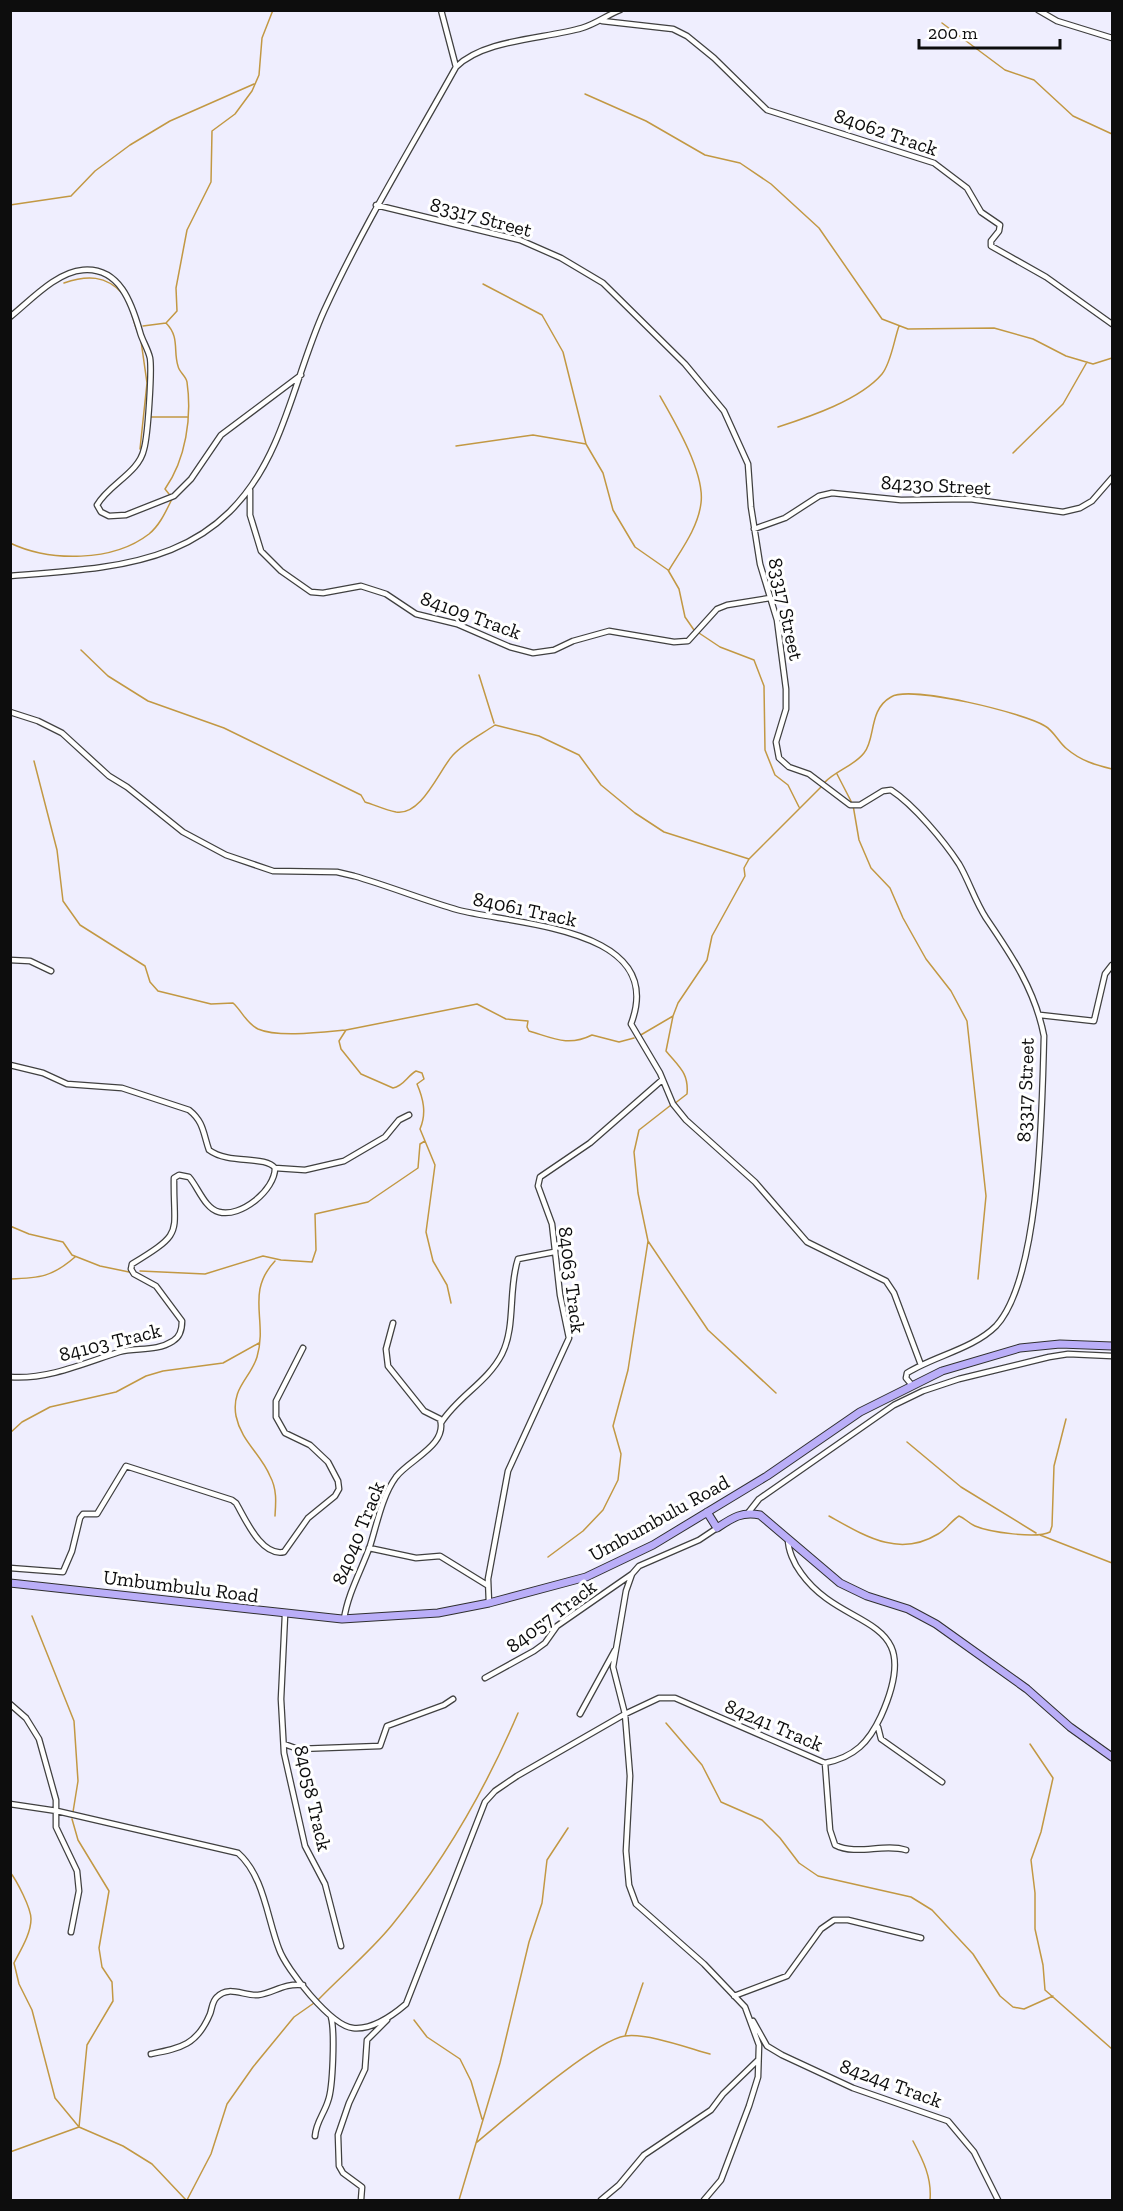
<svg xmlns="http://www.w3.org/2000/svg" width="1123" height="2211" viewBox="0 0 1123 2211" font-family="'Zilla Slab',serif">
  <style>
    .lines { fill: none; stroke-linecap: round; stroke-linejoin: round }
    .stream { stroke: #c29843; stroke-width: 1.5 }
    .street-casing { stroke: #404040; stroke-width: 7 }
    .secondary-casing { stroke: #2f2f2f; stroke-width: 9 }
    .street { stroke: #fff; stroke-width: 4.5 }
    .secondary { stroke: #baaef8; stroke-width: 7 }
    .labels { text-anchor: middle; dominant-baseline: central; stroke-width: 6; stroke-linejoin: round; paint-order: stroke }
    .street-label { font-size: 20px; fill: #0d0d0d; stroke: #fff }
  </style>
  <rect width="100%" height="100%" fill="#efeefe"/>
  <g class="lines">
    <!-- stream -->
    <path class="stream" d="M942,23L1005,70L1034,80L1073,116L1112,134
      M585,94L646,121L705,155L740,163L771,184L819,228L882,319L908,329L994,328L1033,339L1066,356L1093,364L1112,358
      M10,205L71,196L95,171L130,145L170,121L254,84
      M64,283C87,275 106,275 123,294
      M483,284L542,315L563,352L586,444L603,473L613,510L635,547L668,570L679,589L685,617L694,630
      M131,312L136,328
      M143,326L166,323
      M660,396C675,422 705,473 701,503C698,528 681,550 669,570
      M150,417H187
      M778,427C809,417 860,400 882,374C891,363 894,340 899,326
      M456,446L533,435L586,444
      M140,449L147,383L141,341
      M1013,453L1063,404L1087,362
      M169,494L165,489C186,459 192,417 187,382C186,376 179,372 178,366C173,351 180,337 166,323L177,311L176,288L187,230L211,182L212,131L235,114L252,91L259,75L262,38L273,10
      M10,543C50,562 113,562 149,534C160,525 166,511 172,499
      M699,633L720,647L754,660L764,686L765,750L775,775L788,785L799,807
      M81,650L108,676L148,701L224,728L361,795L365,802C375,805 385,810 396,812C422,816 439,770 453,755C464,743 482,734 495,725L539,736L579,755L601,785L635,813L664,832L749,859
      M479,675L494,723
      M34,761L57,850L63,901L80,925L145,966L150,982L158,991L211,1004L233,1003C242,1011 246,1023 258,1029C278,1038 324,1032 346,1030
      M837,774L853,805L859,840L871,868L890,888L903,918L926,959L951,991L967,1021L986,1196L978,1279
      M824,783C835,771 854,766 864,753C876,739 868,710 891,697C911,685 1024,713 1045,726C1054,731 1059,743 1067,749C1081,761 1096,765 1112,769
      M673,1016L666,1051C679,1067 689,1073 687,1094L674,1104
      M639,1036L673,1016L678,1003L707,960L712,936L745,876L744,868L749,859L821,787
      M425,1141L435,1165L426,1232L433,1261L447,1285L451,1303
      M10,1226L29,1234L63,1242L72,1255L100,1266L129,1272
      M648,1241L708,1330L776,1393
      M275,1261C245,1293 268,1320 257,1357C250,1379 231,1388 236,1416C241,1441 261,1454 270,1476C277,1489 276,1502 275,1516
      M140,1271L205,1274L263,1256L281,1260L312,1262L316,1250L315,1214L368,1202L418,1168L420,1144L425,1141L420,1129C427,1113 423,1098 417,1084L424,1079L422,1073L416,1071C407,1076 404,1086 393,1088L361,1074L341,1049L339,1041L346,1030L477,1004L506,1019L528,1021L527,1027L529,1031C553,1038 568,1047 592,1035L619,1042L634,1038
      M10,1279C40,1278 52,1277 75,1257
      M10,1433L22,1422L50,1407L116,1392L146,1376L163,1371L223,1363L259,1343
      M907,1442L961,1487L1036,1533
      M829,1516C865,1536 899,1558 938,1534C947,1529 951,1521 959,1516C965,1518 968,1523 975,1526C989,1532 1037,1539 1050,1532L1052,1526L1054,1466L1066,1419
      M1040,1535L1112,1563
      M548,1557L583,1531L603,1510L618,1480L621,1454L613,1426L628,1370L648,1241L638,1193L634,1152L639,1130L671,1105
      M32,1616L74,1721L78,1781L73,1812
      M666,1723L702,1765L721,1802L762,1820L780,1838L799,1863L818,1876L911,1897L932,1910L973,1954L1000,1996L1013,2007L1024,2009L1053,1996
      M1030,1744L1053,1778L1041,1832L1031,1860L1035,1893V1929L1043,1965L1045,1990L1112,2049
      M10,1872C17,1881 31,1908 31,1919C31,1934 20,1951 14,1963L19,1984L32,2010L55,2098L79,2127L123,2146L152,2164L186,2200
      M318,2000C342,1975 370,1952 392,1925C444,1861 486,1788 518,1713
      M414,2020L427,2037L460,2059L471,2081L482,2119
      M625,2036L643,1983
      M913,2141C923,2160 932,2178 930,2200
      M476,2143C504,2120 595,2040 625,2036C648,2033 688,2048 710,2054
      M10,2152L79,2127L87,2045L113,2001L112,1982L102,1967L99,1948L109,1891L78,1840L72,1819
      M187,2200L211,2154L227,2104L253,2067L294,2017L314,2003
      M459,2200L500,2063L529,1942L542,1903L547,1860L568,1828"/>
    <!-- street casing -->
    <g class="street-casing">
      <path id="street" d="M1038,10L1057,21L1112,38
        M602,21L673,29L687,36L714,58L767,110L934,163L967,188L981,212L1000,225L999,231L991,241V246L1046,277L1112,324
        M456,67C484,39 545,39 582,28C596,24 607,15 620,10
        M376,205L520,240L561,258L603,283L685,364L724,411L748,464L751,507L760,564L777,620L786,689V709L776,742L779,758L789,767L809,774L850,805H860L883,791L891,790C914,805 944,841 959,864C969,881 975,901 986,918C1012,956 1035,990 1044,1036C1042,1104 1041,1277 996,1326C973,1349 934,1356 907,1373L906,1378L911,1384
        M10,317C30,301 56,272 83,270C120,267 132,304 140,332C142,340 148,349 150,358C152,371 148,435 144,449C139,473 109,484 97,505L101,512L109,516L126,515L174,496L191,479L221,435L301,375
        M250,490V515L261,551L281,571L311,592L323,593L361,586L386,594L416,614L457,624L510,647L533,653L554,650L573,641L609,631L674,642L688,641L717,609L727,605L770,598
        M754,529L785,518L819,496L832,493L901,500L970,499L1063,512L1080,508L1092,501L1112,478
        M10,576C127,567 222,564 275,443C294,400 305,353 324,311C363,226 411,148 456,67L441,10
        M10,712L38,721L62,733L109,776L127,787L183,832L226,855L273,871L337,872L354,876C389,886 423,900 458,910C515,925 668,927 631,1024L660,1073L673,1104L686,1120L755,1182L807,1242L886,1281L894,1293L921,1365
        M10,960L30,961L51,971
        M1040,1015L1094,1021L1105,974L1112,965
        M10,1065L43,1073L67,1084L122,1088L189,1110C204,1122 203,1133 209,1150C229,1165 265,1155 275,1168C275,1190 241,1218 219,1212C205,1209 198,1187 189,1177L179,1175L174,1178C173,1235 186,1231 132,1264L131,1269L134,1274L156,1286L182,1321C182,1329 180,1337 173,1341C156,1352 136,1347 119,1352C85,1363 47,1380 10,1377
        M275,1168L305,1170L344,1161L385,1137L399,1120L409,1115
        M441,1423C458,1396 487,1383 502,1354C516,1326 508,1289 518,1259L554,1252
        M748,1513L759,1499L894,1405L923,1391L959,1379L1049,1357L1068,1354L1112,1356
        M369,1548L416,1558L440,1556L487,1585
        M10,1568L63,1572L72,1551L80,1518L83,1514H97L126,1466L232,1500L236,1503C245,1518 261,1557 284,1552L308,1518L335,1496L339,1489L338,1481L328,1462L310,1445L285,1433L276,1417V1401L303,1348
        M489,1603L488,1579L508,1471L569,1338L560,1295L552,1224L538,1186L540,1177L590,1143L662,1080
        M285,1615L281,1699L284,1753L305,1846L325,1884L341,1946
        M344,1619C348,1593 361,1571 370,1546C377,1524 382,1496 396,1477C410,1459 448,1445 440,1419L424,1411L388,1366L386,1349L393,1323
        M485,1678L534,1651L545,1643L557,1626L632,1574
        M10,1704L26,1718L39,1739L56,1800V1827L77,1871L79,1891L71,1932
        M580,1714L615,1650
        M878,1727L881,1739L942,1782
        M284,1744L298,1749L380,1746L387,1726L444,1705L453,1699
        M825,1763L830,1830L835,1845C857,1856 883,1843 906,1850
        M10,1804L57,1811L238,1853C264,1876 267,1918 279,1949C286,1969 331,2026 353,2028C372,2030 392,2016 406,2004L485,1802L495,1791L517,1776L625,1714L659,1698H675L825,1763C855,1757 869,1742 881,1716C928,1611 844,1634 801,1573C794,1564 788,1550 788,1539
        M734,1996L787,1976L821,1929L834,1920H848L921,1938
        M753,2021L767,2046L782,2055L853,2088L948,2121L974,2152L998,2200
        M151,2054C181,2048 197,2045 210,2014C212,2009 212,2001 217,1997C228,1985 244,1996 258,1995C274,1993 283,1983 303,1985
        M315,2136C316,2122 324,2114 328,2101C333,2088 335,2031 331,2017
        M361,2200L362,2187L343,2173L339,2166L338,2135L349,2103L365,2069L367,2040L387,2020
        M601,2200L619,2185L644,2155L711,2110L723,2094L758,2060
        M704,2200L721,2180L749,2106L758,2077L759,2045L745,2007L704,1964L636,1904L629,1885L626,1851L630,1776L625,1714L613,1667L626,1591L632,1574L639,1566L699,1540L717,1528"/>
    </g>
    <!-- secondary casing -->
    <g class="secondary-casing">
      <path id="secondary" d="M707,1512L717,1528C732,1518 742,1511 760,1515L840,1583L867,1596L908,1609L936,1624L1027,1689L1070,1727L1112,1757
        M10,1583L342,1619L438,1613L489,1603L586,1577L653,1545L767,1476L860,1412L942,1371L1020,1348L1060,1344L1112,1346"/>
    </g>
    <!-- street -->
    <use href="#street" class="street"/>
    <!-- secondary -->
    <use href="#secondary" class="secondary"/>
  </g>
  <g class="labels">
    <!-- street labels -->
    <g class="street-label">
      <text transform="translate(886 132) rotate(19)">84062 Track</text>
      <text transform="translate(481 217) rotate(15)">83317 Street</text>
      <text transform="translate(936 485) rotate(3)">84230 Street</text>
      <text transform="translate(786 609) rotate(78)">83317 Street</text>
      <text transform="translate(471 615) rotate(20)">84109 Track</text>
      <text transform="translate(525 909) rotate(12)">84061 Track</text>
      <text transform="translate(1025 1090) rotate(-88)">83317 Street</text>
      <text transform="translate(572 1280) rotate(83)">84063 Track</text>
      <text transform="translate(110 1342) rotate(-14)">84103 Track</text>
      <text transform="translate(659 1518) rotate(-29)">Umbumbulu Road</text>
      <text transform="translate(358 1533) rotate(-68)">84040 Track</text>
      <text transform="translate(181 1586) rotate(7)">Umbumbulu Road</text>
      <text transform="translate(551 1616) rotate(-37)">84057 Track</text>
      <text transform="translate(774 1725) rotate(23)">84241 Track</text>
      <text transform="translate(313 1798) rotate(77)">84058 Track</text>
      <text transform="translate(891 2083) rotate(20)">84244 Track</text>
    </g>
  </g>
  <!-- border -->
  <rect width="1123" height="2211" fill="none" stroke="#0d0d0d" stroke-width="24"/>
  <!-- scale -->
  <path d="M919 39v9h141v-9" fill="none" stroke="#0d0d0d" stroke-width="3"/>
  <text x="928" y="39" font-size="18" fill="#0d0d0d" stroke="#ffffff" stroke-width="4.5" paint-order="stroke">200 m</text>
</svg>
